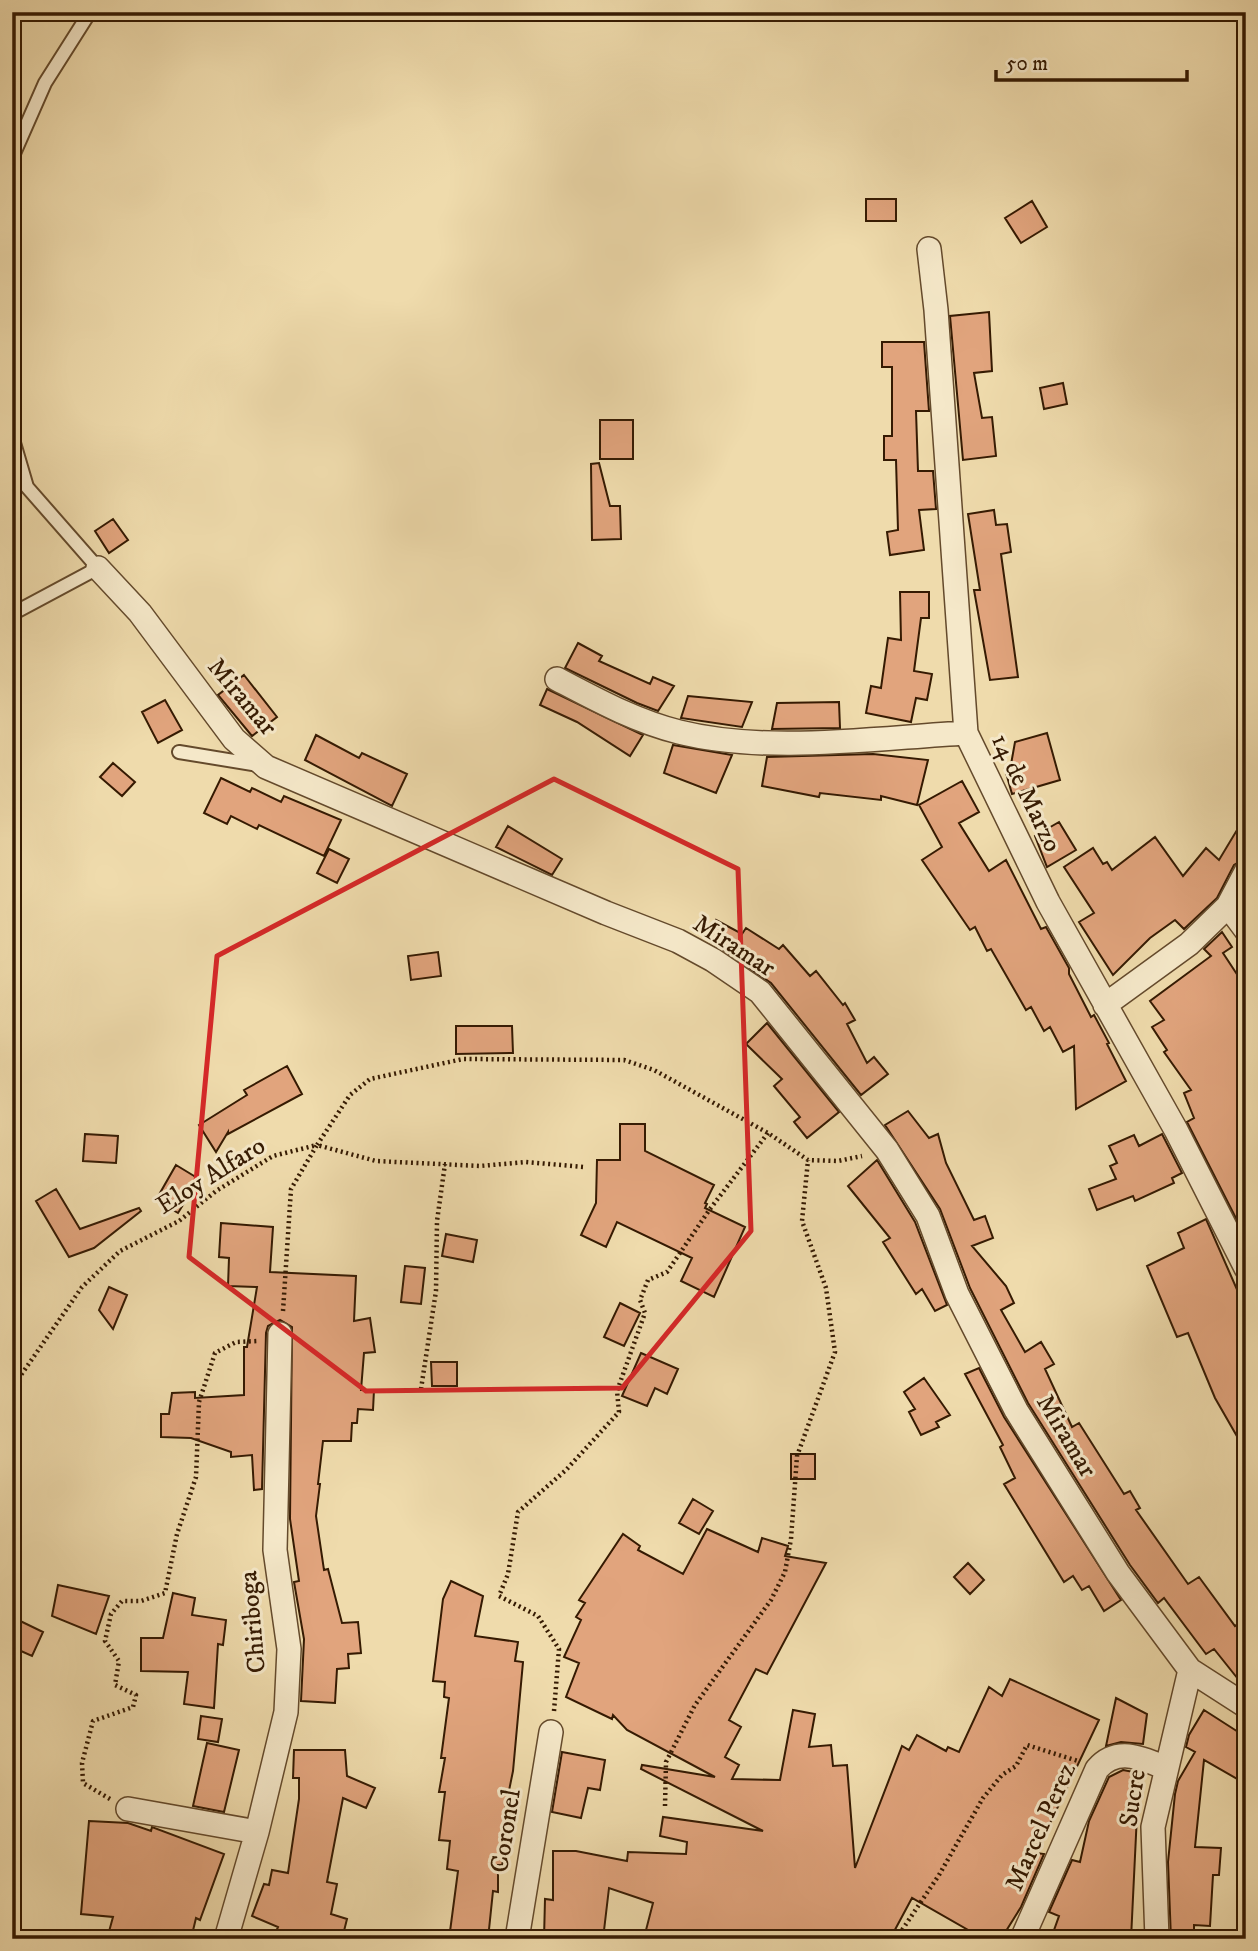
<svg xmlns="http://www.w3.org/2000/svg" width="1258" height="1951" viewBox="0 0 1258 1951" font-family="'IM FELL DW Pica',serif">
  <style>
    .building { fill: #e1a47d; stroke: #351a02; stroke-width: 2 }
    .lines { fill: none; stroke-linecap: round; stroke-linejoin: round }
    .lane-casing { stroke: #644a2c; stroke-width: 16 }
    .street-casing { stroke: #644a2c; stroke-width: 26 }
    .path { stroke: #351a02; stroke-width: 4.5; stroke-dasharray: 2 3.5; stroke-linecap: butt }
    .lane { stroke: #f5e8c9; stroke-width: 12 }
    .street { stroke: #f5e8c9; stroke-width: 23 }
    .marked { fill: none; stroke: #d62828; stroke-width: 5; stroke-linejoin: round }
    .labels { text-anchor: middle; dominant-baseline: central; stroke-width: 6; stroke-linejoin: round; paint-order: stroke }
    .street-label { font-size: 26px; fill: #351a02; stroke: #f5e8c9 }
  </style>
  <rect width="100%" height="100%" fill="#efdbac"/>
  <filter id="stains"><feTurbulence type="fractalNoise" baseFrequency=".00286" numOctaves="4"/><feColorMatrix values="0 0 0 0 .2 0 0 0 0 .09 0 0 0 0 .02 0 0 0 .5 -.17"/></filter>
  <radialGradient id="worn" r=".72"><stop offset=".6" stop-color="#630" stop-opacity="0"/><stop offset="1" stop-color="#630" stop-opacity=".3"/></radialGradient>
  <!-- building -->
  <path class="building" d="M866,199H896V221H866Z
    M1032,201L1047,227L1021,243L1005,218Z
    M989,312L992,371L974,373L982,418L992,417L996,456L963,460L950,316Z
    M882,342H924L929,411H916L918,471H933L936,509L919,510L924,550L890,555L887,532L898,530L896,460H884V436H892V367H882Z
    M1063,383L1067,404L1044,409L1040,388Z
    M600,420H633V459H600Z
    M599,463L610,506H620L621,539L592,540L591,464Z
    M994,510L996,525L1007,524L1011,552L1001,554L1018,677L990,680L974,590H980L968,514Z
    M113,519L128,540L109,553L95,531Z
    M900,592H929V618H921L914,671L932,674L927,700L916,698L911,722L866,713L871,686L881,688L888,638L901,640Z
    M578,643L602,656L599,661L650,684L653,677L674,686L658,711L637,703L565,668Z
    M244,675L277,717L252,736L218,695Z
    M547,689L643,735L630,756L577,722L540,705Z
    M688,696L752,702L742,727L681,718Z
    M165,700L182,730L158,743L142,712Z
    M839,702L840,728L772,729L777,703Z
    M1047,733L1060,780L1012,794L1005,769L1010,770L1015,742Z
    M316,735L359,758L362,753L407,774L392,806L305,760Z
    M673,745L732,755L716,793L664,773Z
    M873,754L928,760L917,805L881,796V800L820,793L819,797L762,786L767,757Z
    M113,763L135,782L122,796L100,777Z
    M221,778L250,792L252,788L281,802L284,796L341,820L324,856L259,825L257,829L231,816L227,824L204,813Z
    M962,781L979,812L959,823L989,871L1006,860L1041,929L1046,927L1069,968V974L1091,1017L1094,1015L1109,1043L1107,1044L1126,1081L1076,1109L1074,1046L1063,1052L1050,1027L1044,1031L1031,1007L1026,1010L991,949L987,951L975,927L970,930L922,860L942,847L919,805Z
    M1246,815V858L1234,865L1217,898L1184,929L1175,920L1150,938L1113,975L1079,922L1094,913L1064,867L1093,848L1103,864L1107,862L1112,870L1155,837L1183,876L1206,848L1219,860Z
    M1059,822L1076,850L1047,867L1035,836Z
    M508,826L562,859L552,875L496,847Z
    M329,849L349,859L337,883L317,873Z
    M716,920L742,934L746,928L779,949L783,945L810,976L816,971L843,1005L845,1003L855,1020L847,1024L867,1063L874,1057L888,1074L861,1095L771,983L707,939Z
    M1222,932L1232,947L1223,953L1246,988L1245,1236L1187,1122L1194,1118L1184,1093L1191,1090L1164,1052L1167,1050L1152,1027L1164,1020L1150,1001L1211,956L1204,949Z
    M438,952L441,976L411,980L408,956Z
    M767,1023L839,1112L807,1138L794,1122L800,1117L774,1086L782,1079L746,1044Z
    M456,1026H512L513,1053L456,1054Z
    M287,1066L302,1094L228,1134V1132L216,1152L199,1125L247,1095L244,1090Z
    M908,1111L929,1138L938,1134L946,1163L974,1220L985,1216L993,1238L972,1246L1006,1286L1014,1303L1001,1310L1025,1352L1041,1342L1054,1364L1045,1369L1072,1427L1079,1423L1124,1494L1130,1491L1140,1508L1136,1510L1188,1584L1199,1577L1235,1626L1246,1618V1689L1214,1649L1206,1654L1164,1598L1158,1603L1130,1565L1028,1403L970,1288L940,1209L885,1125Z
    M620,1124H645V1151L714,1185L705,1203L707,1204L705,1208L745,1227L714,1297L681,1281L692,1258L617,1222L606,1247L581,1235L596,1203L597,1160H620Z
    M85,1134L118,1136L116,1163L83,1161Z
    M1162,1134L1182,1173L1172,1178L1174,1183L1135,1201L1133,1196L1097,1210L1089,1189L1116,1179L1110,1166L1117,1163L1109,1146L1134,1135L1139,1146Z
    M877,1160L915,1222L947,1305L935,1311L922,1289L916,1294L883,1242L890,1238L848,1186Z
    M176,1165L199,1179L178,1213L156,1200Z
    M56,1189L80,1229L139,1208L141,1211L94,1248L69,1257L36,1201Z
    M1206,1219L1246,1310V1452L1215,1398L1188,1333L1177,1337L1147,1266L1184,1248L1178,1233Z
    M221,1223L273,1227L270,1272L356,1276L354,1321L370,1318L375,1352L364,1353L361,1390H374L373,1410L358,1409L357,1423H352L351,1441H323L318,1484H320L316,1516L324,1570L328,1569L342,1623L358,1622L361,1653L348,1654L349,1668L337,1669L335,1703L301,1701L304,1639L294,1582L299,1581L290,1519L292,1327L280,1320L268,1326L266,1333L262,1489L254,1490L252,1455L231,1457V1452L191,1438L161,1437V1414H169L172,1393L195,1392V1398L244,1395V1347H247L257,1287L228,1286L229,1258L219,1257Z
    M446,1234L477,1240L473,1262L442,1256Z
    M405,1266L425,1268L421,1304L401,1302Z
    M109,1287L127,1295L113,1329L99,1310Z
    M620,1303L640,1313L624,1346L604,1337Z
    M641,1353L678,1369L667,1394L655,1388L647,1406L622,1396Z
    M431,1362H457V1386H432Z
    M979,1368L1004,1417L1121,1600L1104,1611L1089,1586L1082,1590L1073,1576L1064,1582L1004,1484L1015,1478L1000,1447L1003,1445L965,1374Z
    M924,1378L950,1415L936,1422L939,1427L921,1435L909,1412L915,1409L904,1392Z
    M791,1454H815V1479H791Z
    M693,1499L713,1511L699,1534L679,1523Z
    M707,1529L758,1552L762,1538L788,1546L785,1556L826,1563L767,1674L756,1669L729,1720L741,1727L725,1757L739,1765L732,1779L780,1780L793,1710L815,1714L809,1747L831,1745L833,1766L847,1765L855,1868L902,1746L909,1750L917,1735L946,1751L948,1747L959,1752L989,1687L1002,1696L1010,1679L1099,1720L1036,1853L1044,1854L1021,1907L1001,1939H984L912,1898L890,1939H662L645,1934L653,1903L609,1888L603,1939H544L545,1899L553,1900V1851H576L627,1861L628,1852L686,1854L687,1842L660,1836L663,1817L763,1831L641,1769L642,1765L715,1777L627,1730L613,1715L612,1719L566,1697L579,1663L564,1657L581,1620L576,1617L585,1603L579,1600L623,1534L640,1546L638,1550L683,1574Z
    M968,1563L984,1580L970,1594L954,1577Z
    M451,1581L483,1596L475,1636L518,1642L515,1661L523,1662L513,1771L504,1815L510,1816L506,1848L502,1865H498V1892L493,1891L488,1939H449L458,1871L447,1869L450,1841L439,1840L445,1792H439L445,1758H441L449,1698L444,1697L445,1682L433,1681L443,1599Z
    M58,1585L109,1596L96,1634L52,1616Z
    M173,1593L195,1598L192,1615L226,1620L223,1645L218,1644L214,1708L184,1704L188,1672L141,1671V1638H163Z
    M12,1617L43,1632L32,1656L12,1647Z
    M1116,1698L1147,1714L1143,1744L1121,1742L1106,1746Z
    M1204,1710L1246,1737V1784L1204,1760L1195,1847L1221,1848L1219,1875H1213L1210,1926L1194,1925V1939H1171L1168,1862L1175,1794L1178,1781L1195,1752L1186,1747L1189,1735Z
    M201,1716L222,1719L218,1742L198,1739Z
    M207,1743L239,1750L224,1812L193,1806Z
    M294,1750H345L347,1776L375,1788L366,1808L343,1798L327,1882L337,1884L331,1914L347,1919L342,1939H273L278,1927L252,1916L264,1884L269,1885L272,1870L288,1873L299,1799V1778H293Z
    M562,1752L605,1760L600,1790L588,1788L581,1818L552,1812Z
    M1123,1770L1139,1773L1131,1939H1068L1053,1933L1059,1916L1049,1912L1072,1860L1080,1862L1089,1821L1109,1777Z
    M89,1821L128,1823L151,1831L152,1827L224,1854L200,1920L196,1918L191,1939H107L113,1917L81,1914Z"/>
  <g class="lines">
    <!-- lane casing -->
    <g class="lane-casing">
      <path id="lane" d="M12,158L45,83L90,12
        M12,436L27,487L98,568L12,614
        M179,752L258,765"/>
    </g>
    <!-- street casing -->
    <g class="street-casing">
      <path id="street" d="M929,249L936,310L966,733L1048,902L1176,1130L1246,1268
        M98,568L140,613L234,739L266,767L606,913L678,941L713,960L760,992L887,1150L928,1216L957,1294L1016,1410L1118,1573L1190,1670L1246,1706
        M557,679C597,700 635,721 679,732C767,754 875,738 966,733
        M1228,906L1246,930
        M1105,1005L1189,944L1228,906L1246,872
        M128,1809L257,1832
        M226,1939L257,1832L286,1712L289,1649L275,1550L280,1334
        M517,1939L551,1732
        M1022,1939L1097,1769C1117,1746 1142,1758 1166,1768
        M1157,1939L1153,1827L1190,1670"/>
    </g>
    <!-- path -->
    <path class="path" d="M283,1311L291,1189L317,1145L376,1161L480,1166L526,1162L584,1167
      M12,1388L82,1287L120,1251L179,1221L216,1191L273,1156L317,1145L350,1095L370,1079L463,1059L624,1060L654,1070L768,1133L808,1160L838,1161L862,1156
      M421,1389L436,1291L437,1221L445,1164
      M554,1711L559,1649L538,1616L499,1596L508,1574L518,1512L566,1470L619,1412L617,1391L645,1313L640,1300L648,1280L667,1272L710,1209L768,1133
      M110,1799L83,1783L82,1763L93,1721L133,1707L136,1695L115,1685L119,1661L105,1641L111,1614L122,1601H141L165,1593L177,1534L196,1477L199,1402L215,1353L236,1342L257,1341
      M665,1806L666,1762L695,1705L771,1600L785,1572L791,1539L797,1456L835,1352L826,1288L802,1221L808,1160
      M896,1939L939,1875L983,1798L1002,1775L1016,1766L1027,1745L1078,1761"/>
    <!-- lane -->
    <use href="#lane" class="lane"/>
    <!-- street -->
    <use href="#street" class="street"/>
  </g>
  <!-- marked area -->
  <path class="marked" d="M554,779L738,869L751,1231L622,1388L366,1391L189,1257L217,956Z"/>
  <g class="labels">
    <!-- street labels -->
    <g class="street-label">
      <text transform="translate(242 697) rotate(50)">Miramar</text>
      <text transform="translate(1026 793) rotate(64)">14 de Marzo</text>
      <text transform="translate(734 946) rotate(33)">Miramar</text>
      <text transform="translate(211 1176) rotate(-32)">Eloy Alfaro</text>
      <text transform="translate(1066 1436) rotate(59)">Miramar</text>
      <text transform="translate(253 1622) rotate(-95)">Chiriboga</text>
      <text transform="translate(1133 1798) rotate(-81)">Sucre</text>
      <text transform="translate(1041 1827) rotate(-66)">Marcel Perez</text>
      <text transform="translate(506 1831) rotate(-81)">Coronel</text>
    </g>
  </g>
  <!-- margin -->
  <rect width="1258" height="1951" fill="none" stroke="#efdbac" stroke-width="42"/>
  <rect x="14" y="14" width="1230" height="1923" fill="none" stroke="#351a02" stroke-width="3.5"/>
  <rect x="21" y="21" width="1216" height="1909" fill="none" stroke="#351a02" stroke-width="2"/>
  <!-- scale -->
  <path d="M996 70v10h191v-10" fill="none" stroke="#351a02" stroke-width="3.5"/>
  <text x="1006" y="70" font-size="21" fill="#351a02" stroke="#f5e8c9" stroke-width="5" paint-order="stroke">50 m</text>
  <rect width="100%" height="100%" filter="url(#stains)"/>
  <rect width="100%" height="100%" fill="url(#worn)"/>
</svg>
